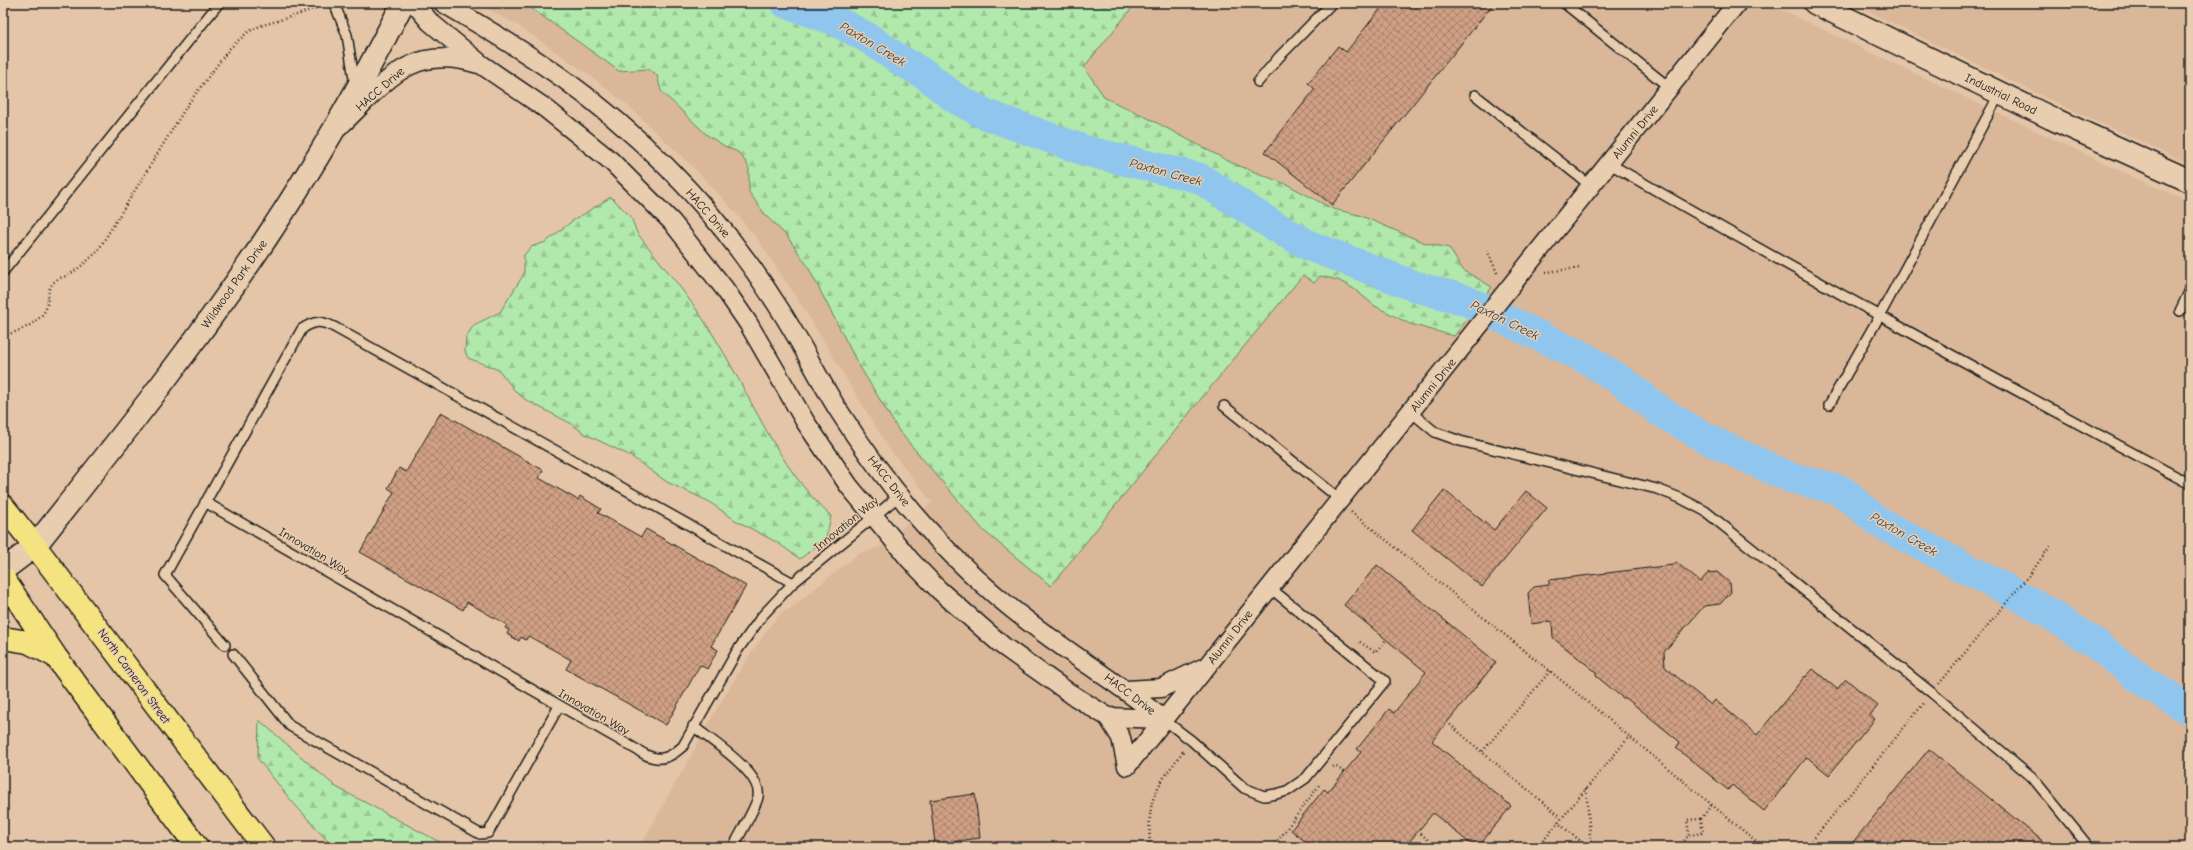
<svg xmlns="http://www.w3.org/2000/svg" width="2193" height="850" viewBox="0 0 2193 850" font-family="'Comic Neue',sans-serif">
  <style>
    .built { fill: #dab799 }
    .forest { fill: url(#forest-firs); stroke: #668264 }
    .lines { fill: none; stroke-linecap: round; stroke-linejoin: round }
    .river { stroke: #90c6ee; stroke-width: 31 }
    .building { fill: url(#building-cross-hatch); stroke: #1c1c1c }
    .service-casing { stroke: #1c1c1c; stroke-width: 12 }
    .minor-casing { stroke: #1c1c1c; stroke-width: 21 }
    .tertiary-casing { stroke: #1c1c1c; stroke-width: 25 }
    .secondary-casing { stroke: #1c1c1c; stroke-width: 25 }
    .trunk-casing { stroke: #1c1c1c; stroke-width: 25 }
    .motorway-casing { stroke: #1c1c1c; stroke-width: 25 }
    .path { stroke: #1c1c1c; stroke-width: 2.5; stroke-dasharray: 1 3; stroke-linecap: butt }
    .service { stroke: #e8cdaf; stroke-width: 9 }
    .minor { stroke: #e8cdaf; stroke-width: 18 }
    .tertiary { stroke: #e8cdaf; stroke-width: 22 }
    .secondary { stroke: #e8cdaf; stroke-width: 22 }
    .trunk { stroke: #f5e382; stroke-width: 22 }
    .motorway { stroke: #f5e382; stroke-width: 22 }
    .labels { text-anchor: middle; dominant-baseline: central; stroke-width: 3; stroke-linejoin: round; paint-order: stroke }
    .street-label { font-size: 12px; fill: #1c1c1c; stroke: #e8cdaf }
    .water-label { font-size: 13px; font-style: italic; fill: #333e46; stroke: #e8cdaf }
  </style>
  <defs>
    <pattern id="forest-firs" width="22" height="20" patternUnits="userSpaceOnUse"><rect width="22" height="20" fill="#b1e8ab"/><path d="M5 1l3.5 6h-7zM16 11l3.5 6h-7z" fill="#98c693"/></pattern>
    <pattern id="building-cross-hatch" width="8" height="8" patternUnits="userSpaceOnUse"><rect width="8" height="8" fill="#cfa084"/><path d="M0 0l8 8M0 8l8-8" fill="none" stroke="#a7826b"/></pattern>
  </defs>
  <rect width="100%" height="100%" fill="#e4c5a7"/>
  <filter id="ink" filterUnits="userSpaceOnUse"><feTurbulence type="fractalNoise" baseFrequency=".025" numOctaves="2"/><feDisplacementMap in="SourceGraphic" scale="8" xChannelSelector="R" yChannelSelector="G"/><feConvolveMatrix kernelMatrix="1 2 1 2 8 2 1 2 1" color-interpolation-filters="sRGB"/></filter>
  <g filter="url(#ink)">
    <!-- built -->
    <path class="built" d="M477,3H1767L2148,184L2190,201V847H640L719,705L747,659L767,630L782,612L790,609L858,554L880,547L932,502L888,447L804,309L759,241L728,204L690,164L625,103L592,77L516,24Z
      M1851,3H2190V164L2057,103Z"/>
    <!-- forest -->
    <path class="forest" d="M524,3H1136L1084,67L1105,98L1144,116L1232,163L1288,185L1333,209L1359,215L1425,243L1449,248L1463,270L1492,287L1454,336L1410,324L1375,306L1354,289L1338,280L1320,276L1314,283L1303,275L1191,411L1051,586L984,531L899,431L857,362L807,265L787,236L766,216L749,192V169L746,162L738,152L726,147L707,135L661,91L657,75L648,69L619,71Z
      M611,197L631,217L637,233C662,265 689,296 710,330C750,392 776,467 831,516L826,538L800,559L778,543L735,520L708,501L667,482L629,455L585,434L572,424L526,400L516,392L499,370L468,358L465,351L466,337L474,325L500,312L524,274V255L531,247L546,242L571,222Z
      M259,720L336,787L449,847H333L289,798L258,759Z"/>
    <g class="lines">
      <!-- river -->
      <path class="river" d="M786,3L834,20L868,38L898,59L926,75L955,98L987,115L1086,151L1199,178L1271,224L1310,246L1417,287L1465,300L1587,359L1626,384L1660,411L1707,439L1789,477L1842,491L1878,522L2036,605L2093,642L2145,682L2190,710"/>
    </g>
    <!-- building -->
    <path class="building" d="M1385,3H1494L1332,205L1265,152L1315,89L1308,83L1338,46L1346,52Z
      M441,412L543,470L539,478L578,500L580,496L601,509L598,513L604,516L641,537L646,529L746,586L711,646L718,650L707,669L700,665L666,725L566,669L571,660L552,649L528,636L526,640L521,637L519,641L507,634L509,630L505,628L507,625L467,602L463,610L360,552L394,492L388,488L399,468L406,472Z
      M1444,490L1494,530L1526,491L1547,508L1482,587L1412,530Z
      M1676,562L1700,582L1708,573L1717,572L1730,583L1731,592L1720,604L1704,606L1664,652L1665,667L1711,705L1715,700L1757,735L1805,676L1806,677L1813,669L1837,689L1846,679L1878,706L1870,715L1875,719L1829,775L1807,757L1764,811L1732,785L1728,790L1676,748L1680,742L1626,698H1623L1596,676V672L1553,638L1552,621L1531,624L1528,593L1534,587L1549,585V580L1673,565Z
      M1377,565L1496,662L1432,741L1511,806L1478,847H1474L1433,813L1405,847H1312L1291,830L1324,789L1328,792L1361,752L1357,749L1389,709L1394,713L1426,672L1344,605Z
      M1929,749L2050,847H1849Z
      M975,794L980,838L935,844L930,800Z"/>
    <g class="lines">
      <!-- service casing -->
      <g class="service-casing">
        <path id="service" d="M334,3L347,35L355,85
          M1564,3L1670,88
          M1258,82L1279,57L1332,3
          M1475,95L1591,186
          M1610,164C1801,274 1995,379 2190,484
          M3,272L219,3
          M2180,311L2190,290
          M1829,405L1880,315L2000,93
          M1224,406L1341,500
          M1411,412L1435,432L1460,441L1657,489L1680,498L1705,511L1932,693L2032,777L2089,847
          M205,502L646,755C661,762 671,757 683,746L737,651L762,616L793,583L899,496
          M225,645L165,575L302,329C315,320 321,321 334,327L793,583
          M233,654L290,726L480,834L488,833L491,828L559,706
          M1163,719L1192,741L1244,788L1264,796L1276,794L1287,791L1306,778L1385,681L1269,587
          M693,726C710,740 763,773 758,797C756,807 739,836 733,847"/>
      </g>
      <!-- minor casing -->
      <g class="minor-casing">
        <path id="minor" d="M414,3L430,22L482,65L545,108L611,161L672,222L724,288L748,323L806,423L849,486L910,560L939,590L1003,646L1071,694L1108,717L1163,719
          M443,3C484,27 526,52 565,80C649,141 722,218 777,305C799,338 816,374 837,408C860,444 885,479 913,512C947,552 984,588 1025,619C1070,654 1119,684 1163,719
          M342,124C386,82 410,43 478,64
          M1127,690L1161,688L1203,668
          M1108,717L1121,738L1127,766
          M1127,766L1737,3"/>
      </g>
      <!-- tertiary casing -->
      <g class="tertiary-casing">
        <path id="tertiary" d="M1815,3L2051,118L2190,181
          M35,546C115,445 196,344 267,237C317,162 362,83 403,3"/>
      </g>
      <!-- secondary casing -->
      <g class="secondary-casing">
        <path id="secondary" d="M3,570L35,546"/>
      </g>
      <!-- trunk casing -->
      <g class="trunk-casing">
        <path id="trunk" d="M3,506L35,546"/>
      </g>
      <!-- motorway casing -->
      <g class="motorway-casing">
        <path id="motorway" d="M35,546L264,847
          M3,578L56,657L197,847
          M3,638L28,642L53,655"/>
      </g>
      <!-- path -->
      <path class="path" d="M1487,250L1498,275
        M1546,272L1579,268
        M3,335C18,333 44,321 47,305C49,295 47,286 57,280C60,277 65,277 68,275C79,269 88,260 97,252L188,104L230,48L248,32L260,26L300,14L323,5
        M1351,512L1550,671L1763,847
        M1360,642L1375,652L1386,640
        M1550,671L1482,752L1561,817
        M1939,684L2031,573L2051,545
        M1447,722L1482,752
        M1333,767L1335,766L1344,772
        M1586,789L1591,847
        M1557,822L1588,847
        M1418,831L1436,847
        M1689,835L1687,820L1701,819
        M1150,847C1147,795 1155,790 1184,750
        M1273,847L1320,784
        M1538,847L1629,737
        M1679,847L1689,835L1703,833L1701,819L1712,804
        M1807,847L1924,703"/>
      <!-- service -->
      <use href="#service" class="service"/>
      <!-- minor -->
      <use href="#minor" class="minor"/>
      <!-- tertiary -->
      <use href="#tertiary" class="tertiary"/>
      <!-- secondary -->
      <use href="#secondary" class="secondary"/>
      <!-- trunk -->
      <use href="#trunk" class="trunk"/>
      <!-- motorway -->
      <use href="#motorway" class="motorway"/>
    </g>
  </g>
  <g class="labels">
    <!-- street labels -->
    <g class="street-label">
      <text transform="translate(380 89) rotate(-41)">HACC Drive</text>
      <text transform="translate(2001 94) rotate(26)">Industrial Road</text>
      <text transform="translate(1635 132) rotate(-51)">Alumni Drive</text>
      <text transform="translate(708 213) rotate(49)">HACC Drive</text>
      <text transform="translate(234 284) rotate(-55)">Wildwood Park Drive</text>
      <text transform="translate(1433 385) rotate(-51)">Alumni Drive</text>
      <text transform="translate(889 481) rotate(52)">HACC Drive</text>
      <text transform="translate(846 524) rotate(-39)">Innovation Way</text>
      <text transform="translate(314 551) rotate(31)">Innovation Way</text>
      <text transform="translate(1230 637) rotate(-52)">Alumni Drive</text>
      <text transform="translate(134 676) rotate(54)">North Cameron Street</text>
      <text transform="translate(1130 694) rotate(37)">HACC Drive</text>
      <text transform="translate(594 712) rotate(30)">Innovation Way</text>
    </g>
    <!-- water labels -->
    <g class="water-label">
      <text transform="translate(873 44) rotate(31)">Paxton Creek</text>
      <text transform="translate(1166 172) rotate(15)">Paxton Creek</text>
      <text transform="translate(1505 320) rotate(26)">Paxton Creek</text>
      <text transform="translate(1904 534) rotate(30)">Paxton Creek</text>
    </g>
  </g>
  <!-- margin -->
  <rect width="2193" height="850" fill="none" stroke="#e8cdaf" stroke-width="16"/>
  <rect x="8" y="8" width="2177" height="834" fill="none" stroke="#1c1c1c" stroke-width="1.5" filter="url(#ink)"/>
</svg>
